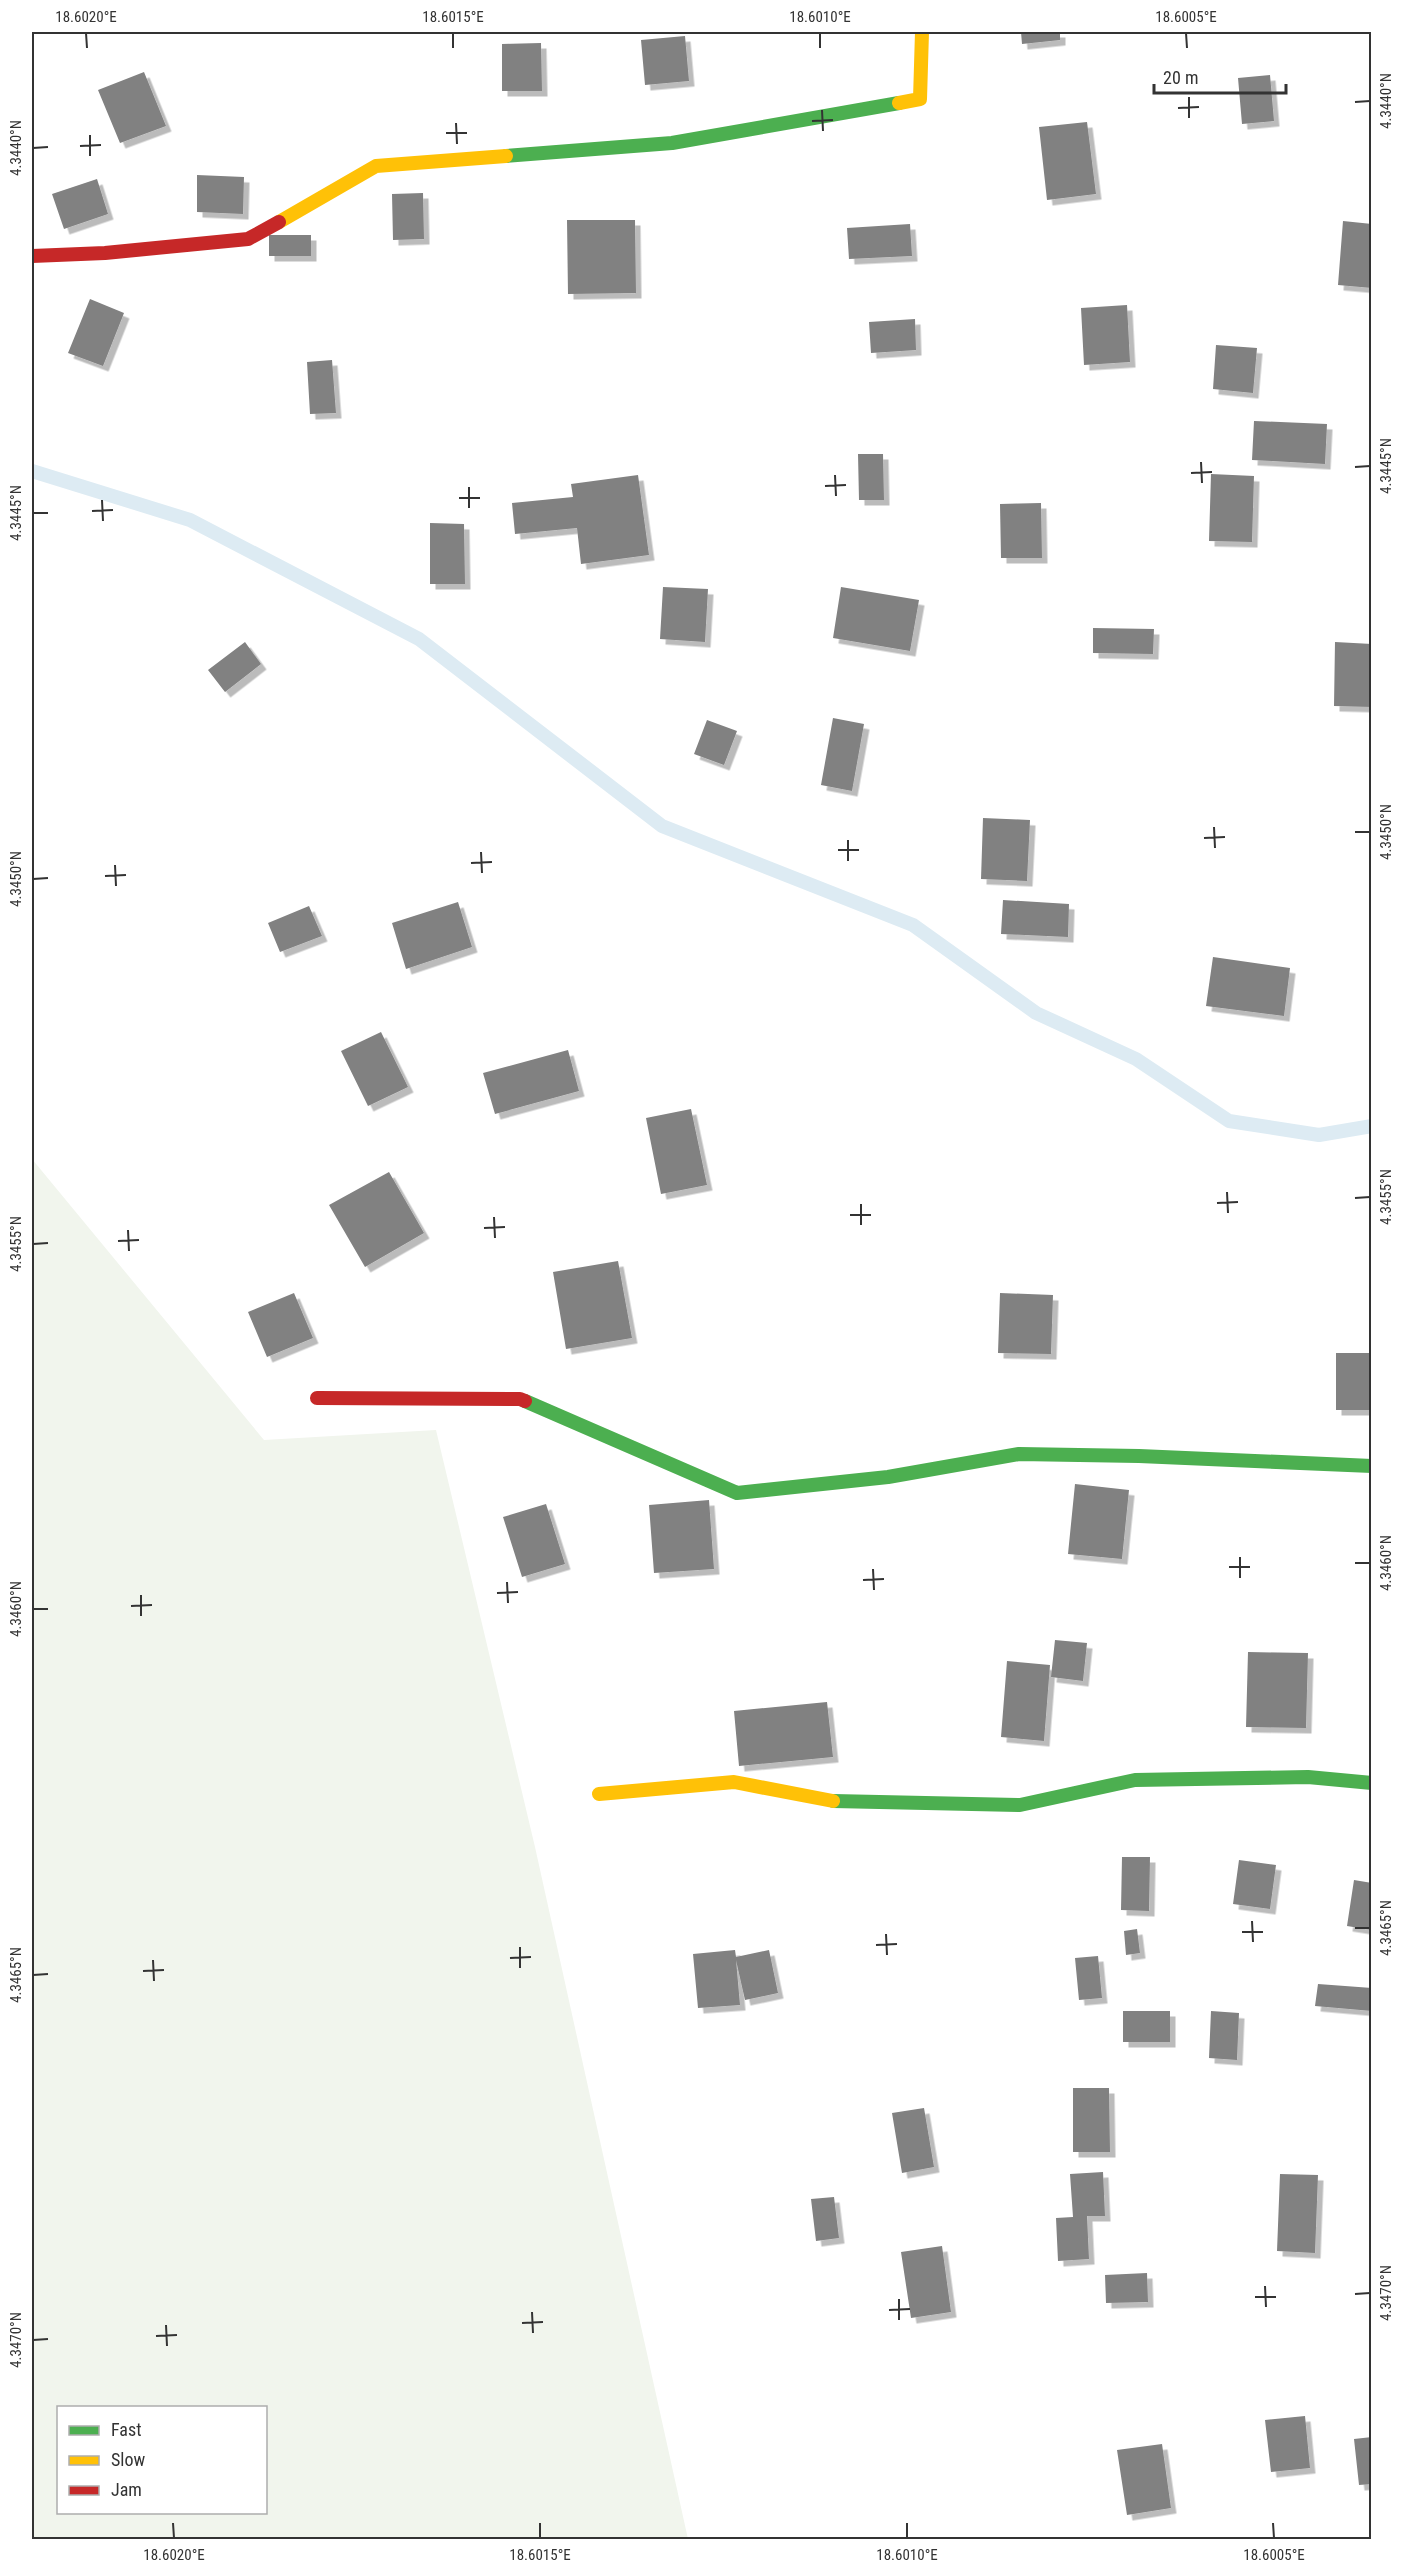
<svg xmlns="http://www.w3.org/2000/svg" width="1403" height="2571" viewBox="0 0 1403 2571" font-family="'Roboto Condensed',sans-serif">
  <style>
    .green { fill: #f1f5ed; fill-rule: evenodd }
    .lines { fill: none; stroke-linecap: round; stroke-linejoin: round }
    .stream { stroke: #ddebf3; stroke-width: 14 }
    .building { fill: #818181; filter: url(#shadow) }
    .fast { stroke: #4caf50; stroke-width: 14 }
    .slow { stroke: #ffc107; stroke-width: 14 }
    .jam { stroke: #c62828; stroke-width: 14 }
    .ticks { fill: none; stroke: #333; stroke-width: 2 }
    .neatline { fill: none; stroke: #333; stroke-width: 2 }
    .ticks-label { font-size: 15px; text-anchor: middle; fill: #333 }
  </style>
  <defs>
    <filter id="shadow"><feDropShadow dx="5.5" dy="5.5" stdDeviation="0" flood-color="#0004"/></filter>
  </defs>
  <rect width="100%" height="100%" fill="#fff"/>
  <!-- green -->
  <path class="green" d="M32,1159L264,1440L436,1430L535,1847L688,2539H32ZM58,2408H266V2512H58Z"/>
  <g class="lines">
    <!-- stream -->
    <path class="stream" d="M32,471L190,520L419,639L662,826L913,925L1036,1013L1136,1059L1229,1121L1319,1135L1372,1126"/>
  </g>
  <!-- building -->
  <path class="building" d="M1021,32H1060V40L1022,44Z
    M685,36L689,81L645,85L641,40Z
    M541,43L542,91H502V44Z
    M144,72L166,126L120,143L98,90Z
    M1270,75L1274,121L1242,124L1238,78Z
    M1087,122L1096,194L1047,200L1039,127Z
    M197,175L244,177L243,214L197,212Z
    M97,179L108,214L64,229L52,194Z
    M423,193L424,239L393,240L392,194Z
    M567,220H635L636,293L568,294Z
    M1343,221L1372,224V288L1338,285Z
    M910,224L912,256L849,259L847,228Z
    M269,235H311V256H269Z
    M90,299L124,313L103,366L68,353Z
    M1127,305L1130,362L1084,365L1081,308Z
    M915,319L916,350L871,353L869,322Z
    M1216,345L1257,348L1253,393L1213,389Z
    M332,360L336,413L310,414L307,362Z
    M1254,421L1327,424L1325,464L1252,460Z
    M858,454H883L884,500H859Z
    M1211,474L1254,476L1252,542L1209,541Z
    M638,475L649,555L581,564L577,528L515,534L512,503L573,497L571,484Z
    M1041,503L1042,558H1001L1000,504Z
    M430,523L464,524L465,584H430Z
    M663,587L708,589L705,642L660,639Z
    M841,587L919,600L910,651L833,638Z
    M1093,628L1154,629L1153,654L1093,653Z
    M245,642L261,664L225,692L208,670Z
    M1335,642L1372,644V707L1334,706Z
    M833,718L864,724L852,791L821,785Z
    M707,720L737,731L724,765L694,754Z
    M983,818L1030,820L1027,881L981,879Z
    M1003,900L1069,904L1068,937L1001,934Z
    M458,902L472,947L406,969L392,923Z
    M309,906L322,936L280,952L268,923Z
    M1213,957L1290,968L1284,1016L1206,1006Z
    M381,1032L408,1087L368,1106L341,1051Z
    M568,1050L579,1091L495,1114L483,1073Z
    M691,1109L707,1185L661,1194L646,1118Z
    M389,1172L424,1233L365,1267L329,1205Z
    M618,1261L632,1338L566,1349L553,1272Z
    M294,1293L313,1338L267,1357L248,1312Z
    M1000,1293L1053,1295L1051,1354L998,1353Z
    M1336,1353H1372V1410H1336Z
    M1075,1484L1129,1490L1122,1559L1068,1554Z
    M709,1500L714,1569L654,1573L649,1505Z
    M546,1504L565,1564L522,1577L503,1517Z
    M1055,1640L1087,1643L1083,1681L1051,1677Z
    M1248,1652L1308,1653L1306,1728L1246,1727Z
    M1007,1661L1050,1665L1044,1741L1001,1737Z
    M827,1702L833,1757L739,1766L734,1711Z
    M1122,1857H1150L1149,1911L1121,1910Z
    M1239,1860L1276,1865L1270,1909L1233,1904Z
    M1354,1880L1372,1883V1930L1347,1926Z
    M1137,1929L1140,1953L1126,1955L1124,1931Z
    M735,1950L736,1957L769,1950L778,1993L745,2000L736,1960L740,2005L698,2008L693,1954Z
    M1098,1956L1102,1998L1079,2000L1075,1958Z
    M1318,1984L1372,1988V2011L1315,2006Z
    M1123,2011H1170V2042H1123Z
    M1211,2011L1239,2013L1237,2060L1209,2058Z
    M1073,2088H1109L1110,2152H1073Z
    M924,2108L934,2167L902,2173L892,2113Z
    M1103,2172L1105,2216H1087L1089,2259L1058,2261L1056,2218L1073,2217L1070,2174Z
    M1280,2174L1318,2175L1315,2253L1277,2251Z
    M834,2197L839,2238L816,2241L811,2199Z
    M942,2246L951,2312L911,2318L901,2252Z
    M1147,2273L1148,2302L1106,2303L1105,2275Z
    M1305,2416L1310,2468L1271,2472L1265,2420Z
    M1372,2437V2484L1359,2485L1354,2439Z
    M1162,2444L1171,2508L1127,2515L1117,2450Z"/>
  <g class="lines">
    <!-- fast -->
    <path class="fast" d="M506,156L672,143L899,103
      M525,1401L737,1493L888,1477L1019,1454L1139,1456L1372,1466
      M833,1801L1020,1805L1135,1780L1308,1777L1372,1783"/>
    <!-- slow -->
    <path class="slow" d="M899,103L920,99L922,32
      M279,222L376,166L506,156
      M599,1794L734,1782L833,1801"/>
    <!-- jam -->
    <path class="jam" d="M32,256L105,253L248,239L279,222
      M317,1398L520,1399L525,1401"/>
  </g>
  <!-- ticks -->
  <path class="ticks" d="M86,33L87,48M453,33V48M820,33V48M1186,33L1187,48M1189,97V118M1355,102L1370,101M1178,108L1199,107M822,110L823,131M812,121L833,120M456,123L457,144M446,133H467M90,135V156M80,146L101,145M33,148L48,147M1201,462L1202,483M1355,467L1370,466M1191,473L1212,472M835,475L836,496M825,486L846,485M469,487V508M459,498H480M102,500L103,521M92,511L113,510M33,513H48M1214,827L1215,848M1355,832H1370M1204,838L1225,837M848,840V861M838,850H859M481,852L482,873M471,863L492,862M115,865L116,886M105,876L126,875M33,879L48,878M1227,1192L1228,1213M1355,1198L1370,1197M1217,1203L1238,1202M861,1204V1225M850,1215H871M494,1217L495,1238M484,1228L505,1227M128,1230L129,1251M118,1241L139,1240M33,1244L48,1243M1240,1557V1578M1355,1563H1370M1229,1567H1250M873,1569L874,1590M863,1580L884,1579M507,1582L508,1603M497,1593L518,1592M141,1595V1616M131,1606L152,1605M33,1609H48M1252,1921L1253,1942M1355,1928H1370M1242,1932H1263M886,1934L887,1955M876,1945L897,1944M520,1947V1968M510,1958L531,1957M153,1960L154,1981M143,1971L164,1970M33,1975L48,1974M1265,2286L1266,2307M1355,2294L1370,2293M1255,2297H1276M899,2299V2320M889,2310L910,2309M532,2312L533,2333M522,2323L543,2322M166,2325L167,2346M156,2336L177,2335M33,2340L48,2339M173,2523L174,2538M540,2523V2538M907,2523V2538M1273,2523L1274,2538"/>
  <!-- border -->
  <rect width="1403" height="2571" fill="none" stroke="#ffffff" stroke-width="66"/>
  <!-- legend -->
  <rect x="57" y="2406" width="210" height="108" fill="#ffffff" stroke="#adadad" stroke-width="1.5"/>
  <rect x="69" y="2426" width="30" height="9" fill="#4caf50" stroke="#adadad" stroke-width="1.5"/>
  <text x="111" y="2436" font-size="18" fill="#333333">Fast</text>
  <rect x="69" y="2456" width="30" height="9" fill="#ffc107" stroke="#adadad" stroke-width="1.5"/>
  <text x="111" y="2466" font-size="18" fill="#333333">Slow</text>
  <rect x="69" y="2486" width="30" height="9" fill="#c62828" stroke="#adadad" stroke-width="1.5"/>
  <text x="111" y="2496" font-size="18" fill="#333333">Jam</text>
  <!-- scale -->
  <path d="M1154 84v9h132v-9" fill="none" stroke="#333333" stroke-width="3"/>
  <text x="1163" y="84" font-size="18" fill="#333333" stroke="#ffffff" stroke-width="4.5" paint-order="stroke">20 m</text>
  <rect x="33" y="33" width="1337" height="2505" class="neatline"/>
  <g class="ticks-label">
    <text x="86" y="22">18.6020°E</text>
    <text x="453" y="22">18.6015°E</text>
    <text x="820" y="22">18.6010°E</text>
    <text x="1186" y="22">18.6005°E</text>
    <text transform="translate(1386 101) rotate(-90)" y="5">4.3440°N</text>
    <text transform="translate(16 148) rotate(-90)" y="5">4.3440°N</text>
    <text transform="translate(1386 466) rotate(-90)" y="5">4.3445°N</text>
    <text transform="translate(16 513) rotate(-90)" y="5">4.3445°N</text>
    <text transform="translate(1386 832) rotate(-90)" y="5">4.3450°N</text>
    <text transform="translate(16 879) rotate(-90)" y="5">4.3450°N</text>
    <text transform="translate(1386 1197) rotate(-90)" y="5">4.3455°N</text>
    <text transform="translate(16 1244) rotate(-90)" y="5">4.3455°N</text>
    <text transform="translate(1386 1563) rotate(-90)" y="5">4.3460°N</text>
    <text transform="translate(16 1609) rotate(-90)" y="5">4.3460°N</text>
    <text transform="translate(1386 1928) rotate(-90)" y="5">4.3465°N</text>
    <text transform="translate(16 1975) rotate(-90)" y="5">4.3465°N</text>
    <text transform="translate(1386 2293) rotate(-90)" y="5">4.3470°N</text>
    <text transform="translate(16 2340) rotate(-90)" y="5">4.3470°N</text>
    <text x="174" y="2560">18.6020°E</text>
    <text x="540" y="2560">18.6015°E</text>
    <text x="907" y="2560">18.6010°E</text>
    <text x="1274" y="2560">18.6005°E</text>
  </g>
</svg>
